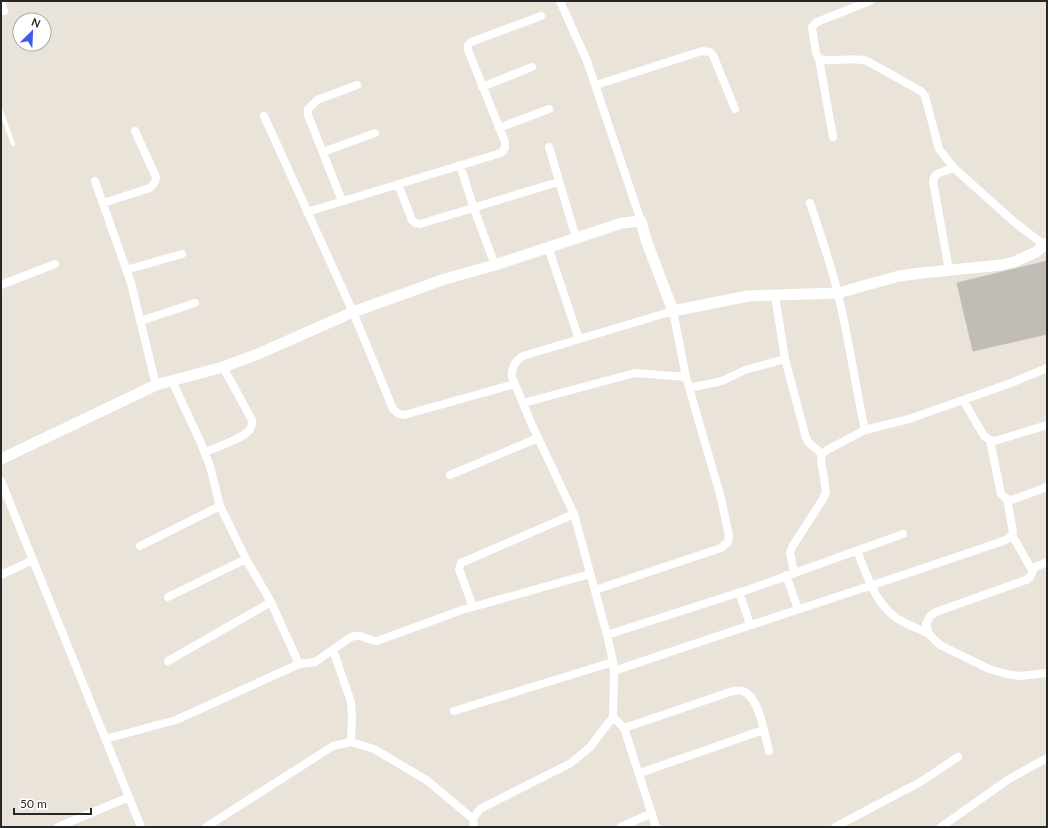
<svg xmlns="http://www.w3.org/2000/svg" width="1048" height="828" viewBox="0 0 1048 828" font-family="Lato,sans-serif">
  <style>
    .building { fill: #c1bdb6; stroke: #c4bfb4 }
    .lines { fill: none; stroke-linecap: round; stroke-linejoin: round }
    .lane { stroke: #fff; stroke-width: 4 }
    .street { stroke: #fff; stroke-width: 8 }
    .secondary { stroke: #fff; stroke-width: 11 }
  </style>
  <rect width="100%" height="100%" fill="#e9e3da"/>
  <!-- building -->
  <path class="building" d="M1047,261V334L973,351L957,283Z"/>
  <g class="lines">
    <!-- lane -->
    <path class="lane" d="M1,111L13,144"/>
    <!-- street -->
    <path class="street" d="M1,1L4,11
      M560,1L587,61L641,221
      M870,1L817,22L812,27L816,53L819,59C835,63 851,56 867,61L921,91L925,96L939,149L954,168L1013,221L1044,245
      M819,59L833,137
      M596,85L702,51L710,52L713,55L735,109
      M482,87L532,67
      M264,116L353,312L393,409L399,414L404,415L515,384
      M499,128L549,109
      M549,147L576,238
      M323,152L375,133
      M460,165L474,209L495,265
      M95,181L131,283L156,385
      M398,184L412,220L415,223L420,224L558,182
      M342,201L308,115V109L317,100L357,85
      M103,203L150,188L155,182L156,177L135,131
      M810,203C820,233 831,264 838,294C849,339 855,385 865,430
      M307,212L501,153L505,148V142L468,50V45L471,42L541,16
      M548,247L579,339
      M126,270L182,254
      M949,270L933,181C934,172 946,171 954,168
      M1,285L55,264
      M775,295L785,359L806,438L808,442L822,454
      M140,321L195,303
      M689,388L722,381L745,370L785,359
      M963,400L984,436L990,440L995,441L1047,425
      M523,403L635,373L686,377
      M990,440L1001,494L1007,499L1012,500L1047,487
      M205,452C215,448 245,438 250,429C252,427 252,423 252,420L223,367
      M450,475L538,438
      M1,481L141,827
      M1012,535L1032,570
      M140,546L220,506
      M857,551C867,574 875,605 898,619C908,625 919,629 929,634
      M1047,562L1035,567L1030,577L1026,580L936,612L930,616L926,624L929,634L940,645L989,669L1006,674L1020,676L1047,673
      M794,572L790,553L792,547L823,499L826,492L821,459L822,454L827,450L865,430L909,419L1011,383L1047,368
      M1,575L33,560
      M786,575L798,609
      M739,592L750,624
      M168,597L246,559
      M473,607L459,569L461,563L574,514
      M607,635L753,588L903,534
      M333,650L351,702L352,717L351,742
      M168,661L271,602
      M299,664L315,662L351,637C363,633 367,641 377,641L462,610L590,574
      M614,671C745,626 876,585 1006,540L1012,535L1013,532L1007,499
      M454,711L613,662
      M613,717L624,728L733,691C735,691 740,690 742,691C759,695 765,736 769,751
      M624,728L656,827
      M105,739L176,720L299,664L271,602L246,559L220,506L210,466L200,441L172,381
      M640,773L763,730
      M58,827L129,797
      M206,827L333,746L351,742L374,749L428,781L473,819
      M474,827L473,819L480,809L571,763L590,747L613,717L614,671L613,662L607,635L574,514L532,425L512,377C511,367 515,361 523,356L673,311L686,377L721,498L729,536L728,542L721,548L595,590
      M621,827L652,813
      M835,827L922,781L958,757
      M941,827L1009,779L1047,758"/>
    <!-- secondary -->
    <path class="secondary" d="M1,459L156,385L223,367L258,354L353,312L445,279L495,265L622,223L641,221L646,240L673,311L748,296L838,293L899,276L922,273L1001,265L1014,262L1036,252L1047,243"/>
  </g>
  <!-- border -->
  <rect width="1048" height="828" fill="none" stroke="#272727" stroke-width="4"/>
  <!-- north arrow -->
  <g transform="translate(32 32) rotate(24)"><circle r="19" fill="#ffffff" stroke="#a9a9a9"/>
  <path d="M0-3L7 15L0 10L-7 15Z" fill="#435aed"/>
  <text y="-6" font-size="11" font-weight="bold" text-anchor="middle" fill="#272727">N</text>
  </g>
  <!-- scale -->
  <path d="M14 808v6h77v-6" fill="none" stroke="#272727" stroke-width="2"/>
  <text x="20" y="808" font-size="12" fill="#272727" stroke="#ffffff" stroke-width="3" paint-order="stroke">50 m</text>
</svg>
